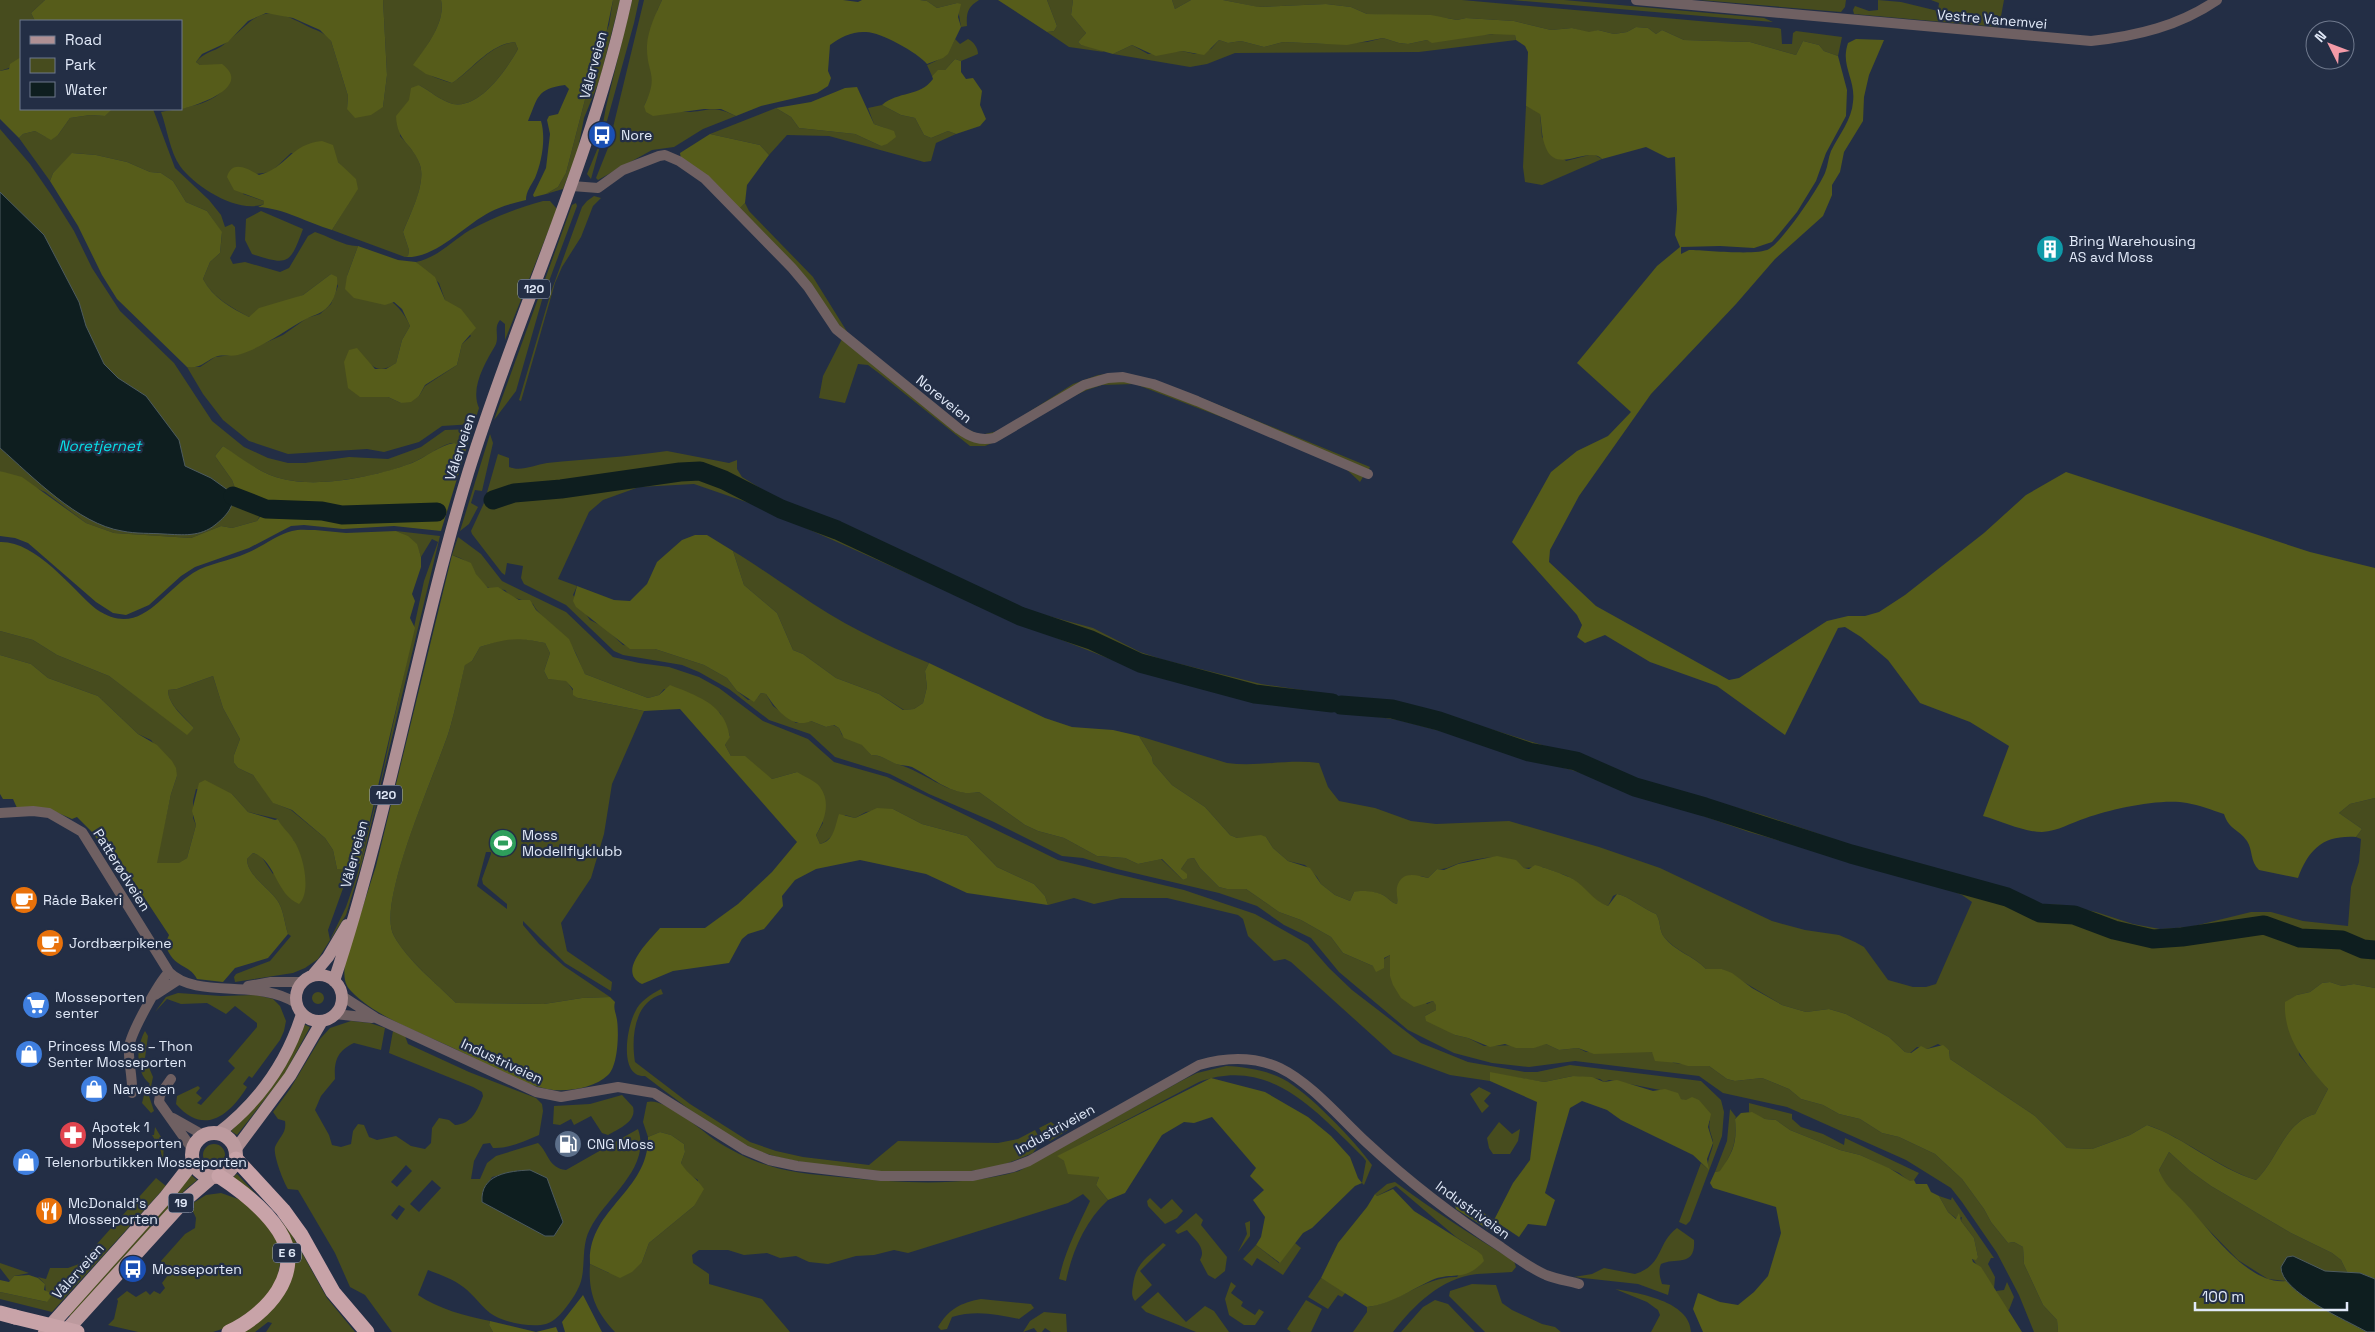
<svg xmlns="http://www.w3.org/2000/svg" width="2375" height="1332" viewBox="0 0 2375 1332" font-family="'Space Grotesk',sans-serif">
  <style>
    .green { fill: #474c1e; fill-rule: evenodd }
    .forest { fill: #565c1a }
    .water { fill: #0e1e1f; stroke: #4d5b60 }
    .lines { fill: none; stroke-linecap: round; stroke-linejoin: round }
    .river { stroke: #0e1e1f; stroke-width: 19 }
    .minor { stroke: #6f6062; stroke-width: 10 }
    .primary { stroke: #af9094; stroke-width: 12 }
    .trunk { stroke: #bc9a9e; stroke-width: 14 }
    .motorway { stroke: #c8a3a8; stroke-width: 15 }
    .motorway-bridge { stroke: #c8a3a8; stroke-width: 15 }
    .labels { text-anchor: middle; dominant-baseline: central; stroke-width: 4.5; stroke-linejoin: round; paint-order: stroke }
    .shield { fill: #232e45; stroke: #a8b1c2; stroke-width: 1 }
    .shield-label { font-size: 12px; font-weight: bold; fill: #e1e9f8 }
    .street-label { font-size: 14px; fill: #e1e9f8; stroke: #232e45 }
    .poi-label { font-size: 14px; fill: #e1e9f8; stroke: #232e45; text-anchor: start }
    .water-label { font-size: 15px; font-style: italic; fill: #08dfe8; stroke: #232e45 }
  </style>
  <rect width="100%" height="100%" fill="#232e45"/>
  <!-- green -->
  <path class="green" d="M0,0H45L31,13L35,21H21V57L9,68L0,71Z
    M383,0H441C446,22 426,47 414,65C426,74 437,79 452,83C473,70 489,45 515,42L518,49C507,69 480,109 453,104C441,101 430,91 419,85L411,95L400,136C407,144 417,154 420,165C426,185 410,214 403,232L409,250L408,256L405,257L332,230L348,204L346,171L338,162L291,153L271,172L256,174L243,194L264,201V204C238,214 195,187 180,166C170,152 167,128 161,112C187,107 221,105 231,77L207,65H200L196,62C204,52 213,52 222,46C257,19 258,0 305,25C316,31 324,31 331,41L348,96L347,109L383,107L387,75Z
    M613,0H620L600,79L584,118L577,154L563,189L546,194L558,187L566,173L595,61L609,25Z
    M632,0H639L634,23L591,179L587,174L599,145L606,107Z
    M644,0H662L657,11L651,67L653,79L651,91L644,106C657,108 670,111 683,112C707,113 709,103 736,116L703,129L674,147L652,150L598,180L596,178L608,148Z
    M921,0H979C968,7 966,12 967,26L961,27L957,3L937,8L927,1Z
    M1047,0H1073L1071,15L1086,33L1078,42L1081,45L1098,48L1104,52L1069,47L1047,32L1054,31L1057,26Z
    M1172,0H1191L1175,9Z
    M1223,0H1462L1778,28L1781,29L1782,44H1792L1793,33L1796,31L1842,37L1838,56L1824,51L1819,45L1803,41L1796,55L1750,42L1684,40L1662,30L1656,34L1648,28L1636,27L1627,32L1614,34L1598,30L1589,33L1572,28L1551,30L1514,21L1466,18L1457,20L1447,18L1367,14L1351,7L1326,4L1258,7Z
    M1511,0H1564L1764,18L1773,22Z
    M1700,0H1846L1845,7L1841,12Z
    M1878,0L1901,2L1938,11L1939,3L1931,0H2004L1999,27L1854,14L1853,10L1855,6L1869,11L1878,10Z
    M1506,33L1515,35L1516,40L1419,52L1235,53L1207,64L1190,67L1113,54L1132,45L1148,54L1182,51L1195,54L1211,49L1219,40L1228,43L1241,41L1264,47L1283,42L1326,44L1367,42L1383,38L1399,43L1408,44L1427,40L1433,42L1456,37Z
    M955,39L960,44L968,39C974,42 978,48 978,54L961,61L955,59L945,70L938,71L932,76L927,65C942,59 948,54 955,39Z
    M882,105L901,115L915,118L924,135L931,138L948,131L956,134L936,143L931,161L924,162L829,136L787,135L769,155L760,145L710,134L776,108L791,117L799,128L855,134L881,146L885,128L874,124L868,108Z
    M1526,106L1540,113L1542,137L1566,161L1593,154L1602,159L1542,185L1525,182L1523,167Z
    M111,109H153L175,168L209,200L221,215L225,227L232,224L235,227L236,247L230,258L233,264L245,262L280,272L289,268L308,236L315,232C328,236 346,247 358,246L347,276C371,290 399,298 410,326L402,340L396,363C387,369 380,372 371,365L388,397L401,403L419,396L425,386L457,365L462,344L471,336L445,300L439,283L416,262C437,258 452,241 470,230C493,217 518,208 543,201H550L557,209L505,340V324L500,320C493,328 500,337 495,346C485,363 470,388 479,408L474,424L442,426L419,442L384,452L367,449L288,454L249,441L223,420L203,394L187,367H200L215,357L240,354L283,335L307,318L320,314L331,304L338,286L331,274L303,295L249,317C231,307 213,298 203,279L210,262L220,253L222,233L207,211L186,202L173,181L161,173L150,172L127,162L96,155L73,153L53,173L50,181L19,138L23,134L35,131L46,137L58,135L70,118L90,115L105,116Z
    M0,129L30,164L52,196L74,231L92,268L120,311L174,363L212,421L244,447L268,458L288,463H305L349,457L388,459L421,447L445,430L473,429L467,446C462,445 457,443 452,443C443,444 424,458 414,462C381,476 319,488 283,479C261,474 241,459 223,446L215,456L232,480L237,493L265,505L257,521L232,528L221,526L191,538L114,533L86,523L45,492L0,471Z
    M594,196L601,198L593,206L581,237L562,267L555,283L521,401L519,400L551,292L582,207L587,201Z
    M576,203L577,206L542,300L516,391L494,420L572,205Z
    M745,203L749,211L813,277L851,338L961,426L980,435L999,431L1073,384L1098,375L1119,373L1157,381L1199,397L1370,467L1368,471L1363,469L1208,403L1157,383L1129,376H1109L1080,384L999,433L991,435L977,436L958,426L847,336L797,268L739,209Z
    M261,211L303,229C290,264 289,266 252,254L245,240L246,219Z
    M842,339L952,428L972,441L979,442L997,439L1046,409L1095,383L1125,380L1164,391L1224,415L1342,464L1363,477L1360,482L1346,469L1245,426L1135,384L1102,385L1087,390L1065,400L999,440L985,446H970L880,374L868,365L858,364L845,403L819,398L823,376Z
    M490,434L493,443L482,491L475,490L471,503L478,507L469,524L460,531Z
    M667,451L729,463L737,460V469L742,477L784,503L844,525L1030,611L1093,628L1140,652L1164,660L1261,684L1335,695L1331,710L1246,699L1133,668L1021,624L752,504L694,484L639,487L603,500L589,512L558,579L577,586L573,595L590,620L604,627L623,645L655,649L704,665L727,678L737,691L748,700L758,697L761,693L766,694L773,706L796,723L811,721L826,727L833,725L839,728L842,735L863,745L871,755C883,755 889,762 900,765C927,773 951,798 979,792L1025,825L1038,831L1064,838L1097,856L1125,858L1138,864L1161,859L1183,880L1187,877L1181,869L1188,859L1194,858L1200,868L1219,887L1227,889H1246L1279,912L1301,920L1331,937L1343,953L1373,966L1390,955V967L1427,1004L1433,1001L1437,1005L1436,1010L1425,1016L1455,1035L1468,1038L1484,1046L1546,1044L1559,1050L1578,1048L1586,1052H1652L1674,1063L1709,1066L1727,1079L1735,1081L1762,1078L1789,1089L1801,1099L1823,1105L1839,1114L1860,1119L1882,1133L1899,1137L1935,1154L1962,1179L1984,1209L1991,1222L2008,1243L2014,1242L2023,1247L2024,1264L2043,1305L2057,1320L2058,1332H2034L2019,1295L1997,1253L1962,1202L1951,1188L1906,1160L1787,1107L1723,1093L1699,1076L1575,1061L1529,1067L1492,1063L1454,1053L1408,1030L1339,972L1311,938L1284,925L1257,906L1219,893L1117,869L1083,858L1062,856L994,822L929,794L890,774L835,757L810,734L769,720L729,689L699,672L682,665L623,655L614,651L566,605L524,584L521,578L523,566L507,563L505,575L502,573L472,534L471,531L484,503L498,454L509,458V467C521,472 534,465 547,463C587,459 627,457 667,451Z
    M396,531L440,536L362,863L346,915L318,959L305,968L293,973L235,982L234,977L236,974L270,961L291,936L288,934C284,922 284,910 277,900C268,887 247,875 247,859L253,853L261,856L273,874L294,841L282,828L278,819L248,812L232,794L196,789L193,801V818L196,825L187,858L180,863H156L171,794L177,776L151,740L138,734L98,696L48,678L31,664L0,655V631L33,640L57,655L109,676L187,734L194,728C185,717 168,705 168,690L177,689L213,676L223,708L240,739L234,755V763L238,768L253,775L274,803L291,810L325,838L333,850L337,869H350L328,930L330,940L346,907L358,872L379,789L424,581L438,542L432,539L421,557C417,543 409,536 396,531Z
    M458,537L481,554L502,581L566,612L613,657L639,663L669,667L699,677L719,688L763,721L808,739L834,762L887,777L1058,860L1184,890L1255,914L1308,944L1329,968L1352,990L1421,1043L1468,1062L1525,1072H1537L1570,1065L1701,1081L1721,1100L1724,1112L1722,1136L1690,1221L1686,1225L1679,1222L1701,1163L1708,1169C1707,1159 1711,1154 1713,1145C1714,1137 1707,1130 1710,1121L1686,1101L1660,1090L1609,1080L1604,1082L1600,1079L1573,1076L1544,1082L1490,1073V1081L1450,1075L1393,1054L1291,962L1285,959L1274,961L1248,936L1243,919L1238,915L1167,898H1121L1094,904L1074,898L1048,905L1045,896L1034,884L997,867L967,836L922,824L893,809L866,812L855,818L845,815C838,825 832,841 820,844L816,835L823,823L797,772L772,779L738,757L731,756L725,745L730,736L720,713L664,689L659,695L648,698L585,674C580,665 577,653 571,645C562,630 539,617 533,604L510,596L505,590L489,588C472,578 477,562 452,555Z
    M733,551C755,564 775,579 797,593C838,622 883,644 929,663L925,671L927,687L923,703L914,709L904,710L879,694L836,678L803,654L793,650L777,613L744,585Z
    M507,638H519L545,643L550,653L544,671L548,679L566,680L578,698L644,711L612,784L604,834L591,878L561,923L567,951L612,982L611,991L565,963L523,921V925L539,944L564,966L610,997L582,998L544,1004L456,1003C437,984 407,960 394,936C375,902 439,766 450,728C456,707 460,685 465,664L472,661L480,647ZM486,852H491V854L482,879L483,884L507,904V909L477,886Z
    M1343,696L1387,701L1464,721L1588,759L1651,784L1763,815L1857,847L1974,881L2039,904L2063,905L2096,912L2133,924L2160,929L2190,927L2251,912H2271L2303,921L2348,926L2351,887L2359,862L2361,839L2356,837L2362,829L2339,813L2350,804L2375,798V988L2354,984L2342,986L2330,982L2322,983L2310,992L2297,995L2299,1055L2328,1089L2315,1114C2284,1122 2278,1160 2256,1180C2216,1167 2186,1138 2147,1125L2130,1135L2092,1149L2067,1148L2035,1116L1950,1059L1949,1050L1938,1044L1927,1049L1917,1047L1910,1053L1905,1052L1889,1037L1846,1014L1829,1009L1806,1012L1782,1005L1722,969H1706C1694,956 1675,951 1664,937C1659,931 1661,921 1656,914C1643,909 1629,896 1617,894L1613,896L1608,906L1597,902L1574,880L1567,876L1542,867L1524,868C1508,851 1480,858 1460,863C1451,866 1446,870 1437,869L1428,878L1421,876L1400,882L1397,888V904C1390,902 1389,898 1383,895C1375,891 1363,891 1354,892L1350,901L1335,895L1321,884L1317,877L1305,865L1288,861L1273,848L1266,837L1237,838L1230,835L1205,807L1172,785L1153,763L1152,757L1139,736L1227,763C1258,767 1288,759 1319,763L1328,787L1339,801L1375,808L1411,821L1436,824L1509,821L1599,847L1660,868L1772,921L1805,930L1839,935L1855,942L1864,947L1888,980L1913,987H1926L1936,984L1972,902L1962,895L1943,887L1749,832L1572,770L1528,759L1471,739L1398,720L1340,711Z
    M661,989L663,994C634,1001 631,1038 635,1062L690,1104L750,1142L776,1151L803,1157L869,1165L898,1141L998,1143L1018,1139L1035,1130L1041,1141L1033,1153C1019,1159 1005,1165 990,1168C941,1179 802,1170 756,1150C717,1133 679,1101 645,1076C618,1077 627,1027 635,1012C640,1001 650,995 661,989Z
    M312 998a6 6 0 1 1 12 0a6 6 0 1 1-12 0Z
    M178,993L221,996L256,995L273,999L280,1006L286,1021L284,1031L280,1040L252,1078L249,1076L243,1084L247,1087C229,1116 204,1136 176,1104L177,1096L198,1086L200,1088L196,1093L202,1098L197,1103L201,1105L235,1068L228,1061L257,1027V1023L235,1006L226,1014L207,1003L181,1004L167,999L155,1012L166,997Z
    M351,1021L370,1023L385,1028L381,1050L354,1043C337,1051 334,1061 335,1079L321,1096L315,1110L329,1135L332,1145L341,1147L351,1144L353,1131L358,1124L364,1125L369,1137L377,1140L396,1136L411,1146L425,1149L431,1143L432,1128L439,1118L449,1120L455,1125C472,1124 477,1111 483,1096L482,1092L473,1087L389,1053L393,1031L405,1036L408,1044L469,1072L536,1098L542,1104L543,1111L539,1135C524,1141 509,1149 493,1148L490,1143L483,1144L474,1161L471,1179H480L487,1163L496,1156L538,1143C549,1153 548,1168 566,1170L638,1129C652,1168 605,1198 590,1229C582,1244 585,1261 582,1277C580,1289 571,1301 564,1310C559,1316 553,1322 546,1324C531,1328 502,1322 490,1313C479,1304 471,1291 459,1284C450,1278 438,1274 428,1270L418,1295C439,1309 465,1316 490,1321L489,1325L493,1332H392L365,1295L350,1287L335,1253L298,1190L288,1189C283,1181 273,1155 275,1147C279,1137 287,1133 285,1121L278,1119L273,1112L290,1089L320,1039L330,1028ZM406,1165L412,1171L397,1187L391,1182ZM520,1170L559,1209L563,1222L554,1236H545L482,1202L483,1192L492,1177ZM432,1180L441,1188L419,1212L410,1204ZM399,1205L405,1209L397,1220L391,1215Z
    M303,1024L310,1027L284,1075L237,1135L231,1131L259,1101Z
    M145,1031L148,1036L145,1058L153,1077L149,1096L154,1111L151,1113L142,1103L146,1087L150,1084C135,1072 136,1047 145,1031Z
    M1226,1066C1245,1067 1266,1070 1283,1079C1308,1092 1355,1141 1372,1165L1364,1185L1362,1183L1366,1161L1363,1157C1316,1111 1270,1056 1199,1082L1058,1156L1064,1161L1099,1177L1096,1185L1108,1200C1085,1221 1072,1252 1066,1281L1059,1279C1065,1250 1078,1227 1090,1201L1083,1194L1068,1203L908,1253L894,1250L874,1255L856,1256L828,1264L809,1262L796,1256L780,1258L767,1253L744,1255L728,1250H699L692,1255L693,1263L709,1274V1284L762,1299L790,1332H615C595,1311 588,1292 590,1264L609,1273L642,1262L649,1243L694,1206L698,1180L686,1173L681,1163L685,1152L684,1144L671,1135L660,1132L648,1137L643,1122L647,1102C664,1097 701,1130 715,1140C732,1151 751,1161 770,1166C795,1174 823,1175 849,1178C905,1183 964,1187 1019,1171L1181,1081L1197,1073Z
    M1479,1087L1491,1093L1484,1101L1489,1106L1482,1113L1470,1094Z
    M622,1095L633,1107C637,1122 618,1129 608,1135L602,1133L591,1116L574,1125L571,1119L560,1125L553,1124L554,1106L590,1104Z
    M1749,1103L1792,1114V1119L1801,1127L1823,1134L1844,1145L1845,1138L1919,1173L1914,1180L1910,1182L1899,1173L1860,1155L1840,1150L1790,1130L1776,1120L1765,1119L1749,1112Z
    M1730,1109L1736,1117L1735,1119C1737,1143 1733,1151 1721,1171L1715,1172L1727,1141Z
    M1051,1122L1060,1129L1068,1130L1050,1141L1046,1140L1039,1128Z
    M1499,1122L1512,1134L1520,1129L1518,1141L1510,1154H1493L1489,1148L1487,1138Z
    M155,1127L164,1142L163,1161L160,1148L152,1135H154Z
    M203 1155a11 11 0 1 1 22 0a11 11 0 1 1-22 0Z
    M2169,1152L2190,1171L2211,1186L2291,1233L2332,1253L2341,1260L2348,1274L2375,1279V1332H2367L2309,1300L2286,1281L2268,1279L2238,1260L2200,1221L2187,1205L2165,1185L2159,1170Z
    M237,1174L282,1222L292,1235L327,1298L355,1332H266L272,1323L268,1322L255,1332H242L293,1262L232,1178Z
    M191,1175L197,1180L185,1190L71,1316L66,1315Z
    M156,1178L166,1186L52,1312L0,1299V1292L47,1302L45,1284L38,1277L46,1279L50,1268H68L79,1264Z
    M1395,1182C1433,1210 1473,1236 1514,1261L1516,1267L1512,1272C1501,1273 1489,1273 1477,1274C1441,1278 1414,1305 1393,1332H1353L1367,1312V1307C1400,1303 1424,1276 1457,1277L1476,1250L1456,1237L1396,1186L1377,1196L1375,1194L1387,1184Z
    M221,1193L241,1200L261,1218L278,1242L281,1259L277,1280L262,1303L225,1328L213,1332H138L108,1325L114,1319L118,1301L117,1299L127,1291L136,1297L146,1291L150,1295L154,1291L160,1294L165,1288L162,1283L171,1271L166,1264L162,1266L161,1261L185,1234L195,1228L196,1218L190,1205L206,1195Z
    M1939,1196L1951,1200L1952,1197L1994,1258H1991L1988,1264L1995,1277L1994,1289L1972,1258L1978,1257L1974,1238L1961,1221L1962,1217L1957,1219L1948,1212Z
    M1150,1198L1161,1209L1172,1199L1183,1211L1177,1218L1165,1224L1148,1206L1147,1201Z
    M1196,1213L1203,1220L1201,1225L1227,1257L1225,1271L1215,1279L1208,1275L1200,1260C1207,1248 1194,1239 1187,1230L1178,1234L1175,1231Z
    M1250,1221V1236L1238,1252L1247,1234L1245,1223Z
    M1677,1228L1694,1240C1696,1268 1675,1257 1661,1264C1658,1271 1660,1277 1662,1284L1670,1285L1668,1295L1638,1284L1574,1277L1592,1274L1604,1268L1635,1274C1664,1265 1656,1244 1677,1228Z
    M1163,1243L1166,1245L1140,1271L1152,1285L1135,1301C1131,1296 1132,1292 1133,1285C1136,1262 1147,1258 1163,1243Z
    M1295,1243L1301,1248L1283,1275L1257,1258L1252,1266L1243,1259L1256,1245L1279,1263Z
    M0,1263L29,1273L14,1276L10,1281L0,1268Z
    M1321,1278L1346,1292L1342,1297L1338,1295L1328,1309L1308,1297Z
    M1231,1282L1236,1286L1231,1293L1243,1302L1241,1306L1255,1315L1259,1309L1264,1312L1255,1325H1244L1229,1315L1225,1299Z
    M2007,1282L2014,1297L2009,1310L2005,1309L1996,1291L2004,1290Z
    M1472,1284L1496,1285L1502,1303L1512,1310L1542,1324L1555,1327L1561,1332H1485L1449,1296L1450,1291Z
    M1615,1289C1638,1293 1690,1301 1691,1332H1651L1660,1315L1658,1310L1647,1302Z
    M1158,1292L1186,1322L1205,1306L1214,1311L1229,1332H1196L1146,1312L1141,1307Z
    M981,1299L1031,1304L1034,1308L1019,1319C996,1314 975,1310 952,1317L947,1329L941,1330L938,1327C949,1309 960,1303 981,1299Z
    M1306,1300L1322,1309L1311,1332H1291L1287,1329Z
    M1435,1300L1448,1304L1475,1332H1401L1423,1307Z
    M1044,1312L1066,1314L1067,1332H1051L1045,1328L1042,1332H1037L1034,1328L1023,1332L1030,1321Z"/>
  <!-- forest -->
  <path class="forest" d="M45,0H383L387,75L383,107L371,115L355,118L347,109L348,96L331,41L320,30L293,18L266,13L248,21L228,42L202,54L196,62L200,65L222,64C253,87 198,105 181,109V21H35L31,13Z
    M441,0H613L605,39L595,61L566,173L558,187L546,194L534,197L533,195L546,168L550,134L547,120L549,116L558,114L569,89L565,85C536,89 538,98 528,121H541C546,138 542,161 535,178C531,186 526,191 526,200C514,203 501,206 490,212C463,226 436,259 405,257L408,256L409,250L403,232C410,214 426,184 420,165C413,144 397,142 396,116L409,100L411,88L419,85C430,91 441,101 453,104C480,109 507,69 518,49L515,42C489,44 472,70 452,83L426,74L413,65C426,47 446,22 441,0Z
    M662,0H843L858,2L862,0H920L927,1L937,8L957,3L961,4L958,17L961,27L948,54L943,58L927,64C918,53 881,32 866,32C853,31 840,37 830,45L828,71L831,78L828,86L817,93L761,106L736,116L721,109H704L653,116L646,112L644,106C660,73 646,74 647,45C648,30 656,13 662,0Z
    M998,0H1047L1057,26L1054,31L1047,32Z
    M1073,0H1172L1175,9L1191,0H1223L1259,7L1326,4L1351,7L1367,14L1431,15L1457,20L1466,18L1514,21L1551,30L1572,28L1589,32L1598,30L1614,34L1627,32L1636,27L1648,28L1656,34L1662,30L1684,40L1750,42L1796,55L1803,41L1819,45L1824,51L1838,56L1847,90L1846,116L1826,153L1816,181L1797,212L1779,234L1772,242L1754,248L1720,246L1681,247V254L1689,250C1705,250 1757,256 1769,249C1783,241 1818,189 1825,173C1828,166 1828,158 1831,151C1839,135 1852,119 1853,102C1856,79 1840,66 1848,43L1856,39L1884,40L1869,75L1864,97L1863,121L1844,152L1840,172L1832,185V195L1823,216L1775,259L1736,304L1651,394L1579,496L1550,550L1549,562L1596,606L1729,680L1739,678L1827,621L1848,616H1865L1879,612L1905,595L1984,533L2026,495L2066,472L2310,552L2375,568V798L2350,804L2339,813L2362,829L2356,837C2323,835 2309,849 2298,878L2259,870C2250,862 2253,850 2247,841C2239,829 2229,830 2224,814C2212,810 2199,805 2187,803C2161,798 2111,809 2086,818C2070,823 2059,831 2042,832C2023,832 2002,821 1983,816L2009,746L1970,722L1920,703L1888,660L1861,637L1845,627L1838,628L1785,735L1717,686L1650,662L1605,635L1585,643L1577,637L1582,625L1577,615L1512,542L1551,472L1577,451L1608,436L1631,412L1577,363L1657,266L1680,247L1675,235L1677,209L1675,157L1668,158L1646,147L1602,159C1588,145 1557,175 1546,148C1541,137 1542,125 1540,114L1526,106L1528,52L1525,46L1516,40L1515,35L1492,34L1432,43L1427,40L1408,44L1399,43L1383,38L1347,45L1283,42L1264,47L1241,41L1228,43L1219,40L1204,55L1182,51L1156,56L1132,45L1113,54L1081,45L1078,42L1086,33L1071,15Z
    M21,57V109L111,110L105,116L90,115L70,118L58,135L51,140L35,131L23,134L19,138L0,119V71L9,69L10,64Z
    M955,59L961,61V72L966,79L973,78L982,91L980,105L986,119L980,126L956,134L948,131L931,138L924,135L915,118L901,115L882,105C898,91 920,97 933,79L932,76L938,70H945Z
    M857,87L874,124L894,131L896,137L887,144L881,146L855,134L799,128L791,117L776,108L811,102L845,88Z
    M710,134L760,145L769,155L747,185L745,203L739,209L681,159L680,153Z
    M322,141L333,145L338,162L356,179L358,189L332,230C308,223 283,208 258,207L264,204V201L234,190L227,177C232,159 248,169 259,175C287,168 290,144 322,141Z
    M72,153L96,155L127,162L150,172L161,173L173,181L186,202L207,211L222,232L220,253L210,262L203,279C213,298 231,308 249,317L259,308L303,295L331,274L337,277C338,286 336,295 331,303C324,313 316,314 306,319C282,332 264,347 238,355C230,357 222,354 215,357C202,363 203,368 187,367L117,299L102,275L78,226L50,181L53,173Z
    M358,246L398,260L416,262L435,277L445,300L461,309L476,328L462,344L457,365L425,385L419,396L411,402L401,403L388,397H360L348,388L344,362L349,350L357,348L375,369H386L396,363L402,340L410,326L402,309L394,302L385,305L354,298L345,289L347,276Z
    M454,443L467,446L441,531L394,526L343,529L304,525L291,526L249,548L195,567L181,576L149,605L126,615L113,613L96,602L28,543L15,538L0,536V471L22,477L86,523L114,533L191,538L221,526L232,528L257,521L264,511L265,505L237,493L232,480L215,456L223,446C241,458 261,474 283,479C322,488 376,476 412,463C426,457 440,445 454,443Z
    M315,530L346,533L396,531L408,536L417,544L421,557V567L412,594L415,601L410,618L415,628L360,863L350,869H337L333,850L325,838L292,810L273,803L253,775L238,768L234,763V755L240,739L223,708L213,676L177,689L168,690C168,705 185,718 194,728L187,735L109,676L57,655L33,640L0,631V542C36,541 70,587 96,609C140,639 160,594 193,573C209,563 230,561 247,553C262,547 276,535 292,531C299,529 307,530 315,530Z
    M695,535H707L733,551L744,585L777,613L793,650L803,654L836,678L879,694L903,710L914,709L923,703L927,687L925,671L929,663L1045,718L1072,727L1113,730L1139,736L1152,757L1153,763L1172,785L1205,807L1230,835L1237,838L1261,835L1266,837L1273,848L1288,861L1310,868L1321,884L1335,895L1350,901L1354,892C1361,890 1375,891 1383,895C1389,898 1390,902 1397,904C1398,898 1396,893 1397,887C1402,870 1416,875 1428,878L1437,869L1444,870L1458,864L1497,856L1516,860L1524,868L1529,869L1535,865C1543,867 1566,875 1573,879C1586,887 1592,900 1608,906L1617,894C1629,896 1643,909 1656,914C1661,921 1659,931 1664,937C1674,951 1694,956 1706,969H1722L1732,973L1752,988L1782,1005L1806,1012L1829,1009L1846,1014L1889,1037L1905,1052L1911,1053L1921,1046L1927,1049L1943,1045L1949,1050L1950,1059L2035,1116L2067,1148L2092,1149L2130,1135L2147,1125C2186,1138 2216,1168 2256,1180C2278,1160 2284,1122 2315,1114L2328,1089C2306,1064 2283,1038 2285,1002L2297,995L2310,992L2322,983L2330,982L2342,986L2354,984L2375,988V1279L2360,1273L2348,1274L2341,1260L2332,1253L2291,1233L2211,1186L2190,1171L2169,1152L2159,1170C2167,1190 2175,1191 2188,1206C2209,1230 2250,1286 2286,1281L2309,1300L2367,1332H2058L2057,1320L2043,1305L2024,1264L2023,1247L2014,1242L2008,1243L1991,1222L1984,1209L1962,1179L1935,1154L1899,1137L1882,1133L1860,1119L1839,1114L1823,1105L1801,1099L1789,1089L1762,1078L1735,1081L1727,1079L1709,1066H1688L1678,1063L1655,1061L1652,1052L1594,1054L1578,1048L1559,1050L1546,1044L1534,1048H1516L1505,1044L1490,1047L1468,1038L1455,1035L1426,1021L1425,1016L1436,1010V1005L1433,1001L1414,1007L1401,998L1393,985L1390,976V955L1384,958V968L1376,972L1373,966L1343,953L1331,937L1301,920L1279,912L1246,889H1227L1219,887L1200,868L1194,858L1188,859L1181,869L1187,874V878L1183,880L1162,859L1138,864L1125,858L1097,856L1064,838L1038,831L1025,825L979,792C953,798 934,778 912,767C907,765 902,766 896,764C887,760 881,755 871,755L862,745L844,738L839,728L834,725L826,727L811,721C792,730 775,708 766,694L761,693L754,702L737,691L727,678L704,665L655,649H630L576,607L573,601L577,586L614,600L630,601L647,584L657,562L682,540Z
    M452,555L471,563L476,574L488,588L498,587L519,600H530L536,610L569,639L585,674L648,698L659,695L670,685C685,691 712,700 721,715C726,721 728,729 730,737L725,745L731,756H745L772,779L797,772C803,776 816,781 820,787C831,802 825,820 816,835L820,844C834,841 835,826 839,814L855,818L877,808L893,809L922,824L967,836L997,867L1034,884L1045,896L1048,905L967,893L926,874L860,860L816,869L795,880L782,896L783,906L764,929L748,934L742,939L729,963L673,971L642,984C616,972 649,941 660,928H705L738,904L772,872L797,842L680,709L644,711L578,698L573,695V689L566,681L548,679L544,671L550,653L545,643C516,637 509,638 480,647L472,661L465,665C460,686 456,707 450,728C439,766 375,903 394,936C408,961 436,983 456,1003L544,1004L582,998L610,997L615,1002C613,1009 616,1013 617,1020C619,1033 618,1066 608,1075C595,1088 565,1093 547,1089C514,1082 483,1062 453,1048C420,1032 377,1018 351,991C343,983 344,973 345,962L376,866Z
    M0,655L31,664L48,678L98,696L138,734L157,745L172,761L176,768L177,776L171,794L157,863H179L187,858L196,825L192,811L199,783L205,780L232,794L248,812L275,820L278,819C282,828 289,832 294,841C303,854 312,892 299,904C275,894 276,860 253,853L247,859C247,875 268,887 277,900C284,910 284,922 288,934L268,958L235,968L223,982L197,979C189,963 174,970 165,944L169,935L118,858L110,860L93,833L77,817L72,819L56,812L17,808L13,799H3L0,794Z
    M1490,1072L1544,1082L1573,1076L1592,1077L1604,1082L1617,1080L1653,1091L1665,1089L1678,1093L1681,1099L1686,1100L1692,1097L1699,1100L1711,1114L1708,1127L1713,1143L1707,1159L1709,1170L1693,1155L1621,1120L1607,1110L1582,1101L1570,1108L1545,1193L1555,1200L1546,1226L1528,1224L1519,1237L1498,1223L1492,1232L1456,1209L1455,1205L1460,1197L1494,1220L1513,1183L1530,1160L1537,1102L1490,1081Z
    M1211,1078L1265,1092L1308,1117L1331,1136L1350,1157L1358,1178L1362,1183L1355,1186L1312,1228L1303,1233L1280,1263L1256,1245L1261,1237L1265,1217L1253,1200L1264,1190L1250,1176L1256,1168L1212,1117L1194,1123L1184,1122L1162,1135L1125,1193L1108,1200L1096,1185L1099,1177L1068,1174L1064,1161L1057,1156Z
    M1752,1112L1765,1119L1776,1120L1790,1130L1840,1150L1860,1155L1889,1168L1910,1181L1914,1180L1916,1184H1927L1931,1192L1939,1196L1948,1212L1956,1219L1959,1213L1961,1221L1974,1238L1978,1257L1976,1260L1972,1259L1973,1262L1981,1267L2022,1332H1703L1693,1309L1698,1293L1720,1302L1738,1305L1754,1292L1768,1276L1781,1233L1776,1207L1713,1188L1710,1183L1715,1172L1720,1171C1734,1151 1737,1143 1735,1119L1741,1113Z
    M660,1132L671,1135L684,1144L685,1152L681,1163C687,1174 697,1178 704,1189L694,1206L649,1243L642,1262L632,1272L620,1278L590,1264C587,1209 649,1192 648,1137Z
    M1393,1189L1414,1211L1476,1250L1482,1255L1484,1261C1464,1283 1453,1271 1432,1280C1410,1290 1392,1304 1367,1307L1321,1278L1338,1243L1367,1207L1375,1194L1377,1196Z
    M29,1275L38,1278L45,1284L44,1290L53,1294L47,1302L0,1292V1280L9,1282L14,1276Z
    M583,1295L602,1332H565L562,1322Z
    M490,1321L536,1332L556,1327L558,1332H493L489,1325Z"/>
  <!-- water -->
  <path class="water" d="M0,192L44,235L79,302L86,326L104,364L118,378L146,396L179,440L185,466L211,478L232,493C236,506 225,517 215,525C200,537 183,535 164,534C151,533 136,534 122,531C78,524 33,477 0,448Z
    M530,1170L547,1178L563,1222L554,1236H545L482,1202C480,1174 509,1171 530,1170Z
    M2293,1256L2325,1271L2360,1273L2375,1279V1332H2367C2348,1321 2280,1292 2281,1267L2287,1257Z"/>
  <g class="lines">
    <!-- river -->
    <path class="river" d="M233,496L266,509L322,511L342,515L437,512
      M493,500L514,493L561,489L680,472L700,471L724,480L781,509L837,530L1020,616L1091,640L1140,663L1255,694L1332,703
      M1341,705L1392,709L1439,721L1529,752L1576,761L1635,787L1705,807L1851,854L2007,897L2040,913L2074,915L2114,930L2153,939L2182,937L2264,925L2300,938L2342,940L2363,949L2375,950"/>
    <!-- minor -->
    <path class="minor" d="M1636,0L2091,41C2137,36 2179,26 2217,0
      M572,186L598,188L623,170L659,156L665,155L679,161L705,179L792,268L808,287L836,329L959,429C970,437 980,441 994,438L1084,385L1108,378L1123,377L1153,384L1197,401L1368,474
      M0,813L33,811L49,813L82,832L169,972C197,1000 257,978 296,1003
      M248,986L271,982H302
      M155,995L178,980
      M342,996L376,1018L536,1092L561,1097L618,1087L654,1093L745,1150L769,1160L797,1166L881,1176H972L1013,1167L1029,1161L1199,1065C1226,1057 1254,1056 1280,1068C1311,1083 1341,1119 1366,1142C1408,1181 1453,1216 1501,1247C1515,1257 1530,1268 1546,1275C1556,1279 1568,1281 1579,1284
      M335,1014L372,1018
      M171,1079L160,1095L159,1102L193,1150
      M132,1093C133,1078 128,1062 129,1047C131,1032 159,982 169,972
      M173,1118L205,1136"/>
    <!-- primary -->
    <path class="primary" d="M296 998a23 23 0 1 1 46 0a23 23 0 1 1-46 0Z
      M312,976L328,957L347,925
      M334,981C389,815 417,641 468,473C517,314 590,164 626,0
      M217,1134C258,1103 287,1062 302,1014
      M235,1150L290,1076L322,1021"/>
    <!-- trunk -->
    <path class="trunk" d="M192 1155a22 22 0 1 1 44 0a22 22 0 1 1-44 0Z
      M45,1332L165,1198L193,1162
      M65,1332L183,1202L212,1177"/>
    <!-- motorway -->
    <path class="motorway" d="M236,1159L283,1210L301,1235L333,1292L367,1332
      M219,1176C242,1191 264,1208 279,1231C306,1273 266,1315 229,1332
      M0,1313L15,1317"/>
    <!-- motorway-bridge -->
    <path class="motorway-bridge" d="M15,1317L77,1332"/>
  </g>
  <!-- icons -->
  <defs>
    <g id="bus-disc" transform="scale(1.4375)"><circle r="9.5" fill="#1a4fb4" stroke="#232e45"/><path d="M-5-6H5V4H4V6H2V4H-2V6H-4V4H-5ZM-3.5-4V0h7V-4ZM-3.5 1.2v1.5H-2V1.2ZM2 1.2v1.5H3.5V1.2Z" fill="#fff"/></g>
    <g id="building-disc" transform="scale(1.4375)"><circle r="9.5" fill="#0f9aa8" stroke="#232e45"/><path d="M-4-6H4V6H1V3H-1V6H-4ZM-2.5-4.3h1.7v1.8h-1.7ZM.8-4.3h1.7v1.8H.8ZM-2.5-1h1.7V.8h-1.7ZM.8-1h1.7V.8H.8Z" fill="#fff"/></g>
    <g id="stadium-disc" transform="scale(1.4375)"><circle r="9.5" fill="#2e9e5b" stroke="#232e45"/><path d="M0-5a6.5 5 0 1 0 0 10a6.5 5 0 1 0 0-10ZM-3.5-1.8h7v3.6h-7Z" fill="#fff"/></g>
    <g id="cafe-disc" transform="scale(1.4375)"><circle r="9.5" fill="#e8710a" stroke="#232e45"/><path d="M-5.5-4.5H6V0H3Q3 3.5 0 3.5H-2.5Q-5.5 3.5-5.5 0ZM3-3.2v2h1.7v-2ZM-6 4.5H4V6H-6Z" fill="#fff"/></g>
    <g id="supermarket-disc" transform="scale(1.4375)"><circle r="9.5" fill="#3f7fe0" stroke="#232e45"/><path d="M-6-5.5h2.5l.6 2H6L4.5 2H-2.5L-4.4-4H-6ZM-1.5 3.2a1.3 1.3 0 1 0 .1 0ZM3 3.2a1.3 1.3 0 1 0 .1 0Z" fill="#fff"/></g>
    <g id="shop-disc" transform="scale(1.4375)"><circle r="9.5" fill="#3f7fe0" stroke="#232e45"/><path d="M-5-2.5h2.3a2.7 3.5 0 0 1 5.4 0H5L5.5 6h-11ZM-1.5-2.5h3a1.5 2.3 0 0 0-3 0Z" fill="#fff"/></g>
    <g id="pharmacy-disc" transform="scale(1.4375)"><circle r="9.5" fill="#e0444e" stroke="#232e45"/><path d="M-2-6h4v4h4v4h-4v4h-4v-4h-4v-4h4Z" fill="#fff"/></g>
    <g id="fuel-disc" transform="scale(1.4375)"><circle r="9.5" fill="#5c6f8a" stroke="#232e45"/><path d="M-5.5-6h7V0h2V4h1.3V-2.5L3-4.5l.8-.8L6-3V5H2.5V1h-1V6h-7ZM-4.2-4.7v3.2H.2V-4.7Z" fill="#fff"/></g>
    <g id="restaurant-disc" transform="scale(1.4375)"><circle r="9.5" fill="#e8710a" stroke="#232e45"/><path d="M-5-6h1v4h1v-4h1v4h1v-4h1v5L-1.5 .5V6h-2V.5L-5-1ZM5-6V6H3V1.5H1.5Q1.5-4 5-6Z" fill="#fff"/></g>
  </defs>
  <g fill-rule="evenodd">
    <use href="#bus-disc" x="602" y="135"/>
    <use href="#building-disc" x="2050" y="249"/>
    <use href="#stadium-disc" x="503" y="843"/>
    <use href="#cafe-disc" x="24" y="900"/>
    <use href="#cafe-disc" x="50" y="943"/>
    <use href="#supermarket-disc" x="36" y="1005"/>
    <use href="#shop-disc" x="29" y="1054"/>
    <use href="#shop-disc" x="94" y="1089"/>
    <use href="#pharmacy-disc" x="73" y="1135"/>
    <use href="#fuel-disc" x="568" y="1144"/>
    <use href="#shop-disc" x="26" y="1162"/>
    <use href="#restaurant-disc" x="49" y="1211"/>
    <use href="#bus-disc" x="133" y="1269"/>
  </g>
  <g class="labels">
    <!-- shield labels -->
    <g class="shield">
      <rect x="518" y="279.5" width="32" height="19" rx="4"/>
      <rect x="370" y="785.5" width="32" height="19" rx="4"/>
      <rect x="168.5" y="1193.5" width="25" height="19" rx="4"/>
      <rect x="273" y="1243.5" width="28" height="19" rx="4"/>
    </g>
    <g class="shield-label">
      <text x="534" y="289">120</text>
      <text x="386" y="795">120</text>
      <text x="181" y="1203">19</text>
      <text x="287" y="1253">E 6</text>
    </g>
    <!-- street labels -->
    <g class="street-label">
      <text transform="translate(1992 19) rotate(5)">Vestre Vanemvei</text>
      <text transform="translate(593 65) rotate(-75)">Vålerveien</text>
      <text transform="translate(944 399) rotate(39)">Noreveien</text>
      <text transform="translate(460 447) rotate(-72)">Vålerveien</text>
      <text transform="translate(354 854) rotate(-75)">Vålerveien</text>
      <text transform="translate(122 870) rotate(58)">Patterødveien</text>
      <text transform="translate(502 1061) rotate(25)">Industriveien</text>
      <text transform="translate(1055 1129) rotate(-29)">Industriveien</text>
      <text transform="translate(1473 1210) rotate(36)">Industriveien</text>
      <text transform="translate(78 1271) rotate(-48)">Vålerveien</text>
    </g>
    <!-- poi labels -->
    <g class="poi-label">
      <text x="621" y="135">Nore</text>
      <text x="2069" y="241">Bring Warehousing<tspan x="2069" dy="16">AS avd Moss</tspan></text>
      <text x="522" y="835">Moss<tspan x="522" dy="16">Modellflyklubb</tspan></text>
      <text x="43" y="900">Råde Bakeri</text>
      <text x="69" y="943">Jordbærpikene</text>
      <text x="55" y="997">Mosseporten<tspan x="55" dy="16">senter</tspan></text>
      <text x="48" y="1046">Princess Moss – Thon<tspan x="48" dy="16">Senter Mosseporten</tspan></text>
      <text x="113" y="1089">Narvesen</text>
      <text x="92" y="1127">Apotek 1<tspan x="92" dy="16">Mosseporten</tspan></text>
      <text x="587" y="1144">CNG Moss</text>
      <text x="45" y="1162">Telenorbutikken Mosseporten</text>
      <text x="68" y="1203">McDonald's<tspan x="68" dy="16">Mosseporten</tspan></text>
      <text x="152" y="1269">Mosseporten</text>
    </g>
    <!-- water labels -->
    <g class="water-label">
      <text x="100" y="445">Noretjernet</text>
    </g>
  </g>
  <!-- legend -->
  <rect x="20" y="20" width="162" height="90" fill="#232e45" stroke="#6f798d"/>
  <rect x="30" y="36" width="25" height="8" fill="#af9094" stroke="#6f798d"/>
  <text x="65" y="45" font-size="15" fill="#e1e9f8">Road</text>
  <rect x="30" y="58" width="25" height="15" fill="#474c1e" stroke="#6f798d"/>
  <text x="65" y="70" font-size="15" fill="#e1e9f8">Park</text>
  <rect x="30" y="82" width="25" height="15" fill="#0e1e1f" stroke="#6f798d"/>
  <text x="65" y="95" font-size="15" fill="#e1e9f8">Water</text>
  <!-- north arrow -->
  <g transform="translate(2330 45) rotate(312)"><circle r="24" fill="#232e45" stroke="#6f798d"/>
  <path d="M0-4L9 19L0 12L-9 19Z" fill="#f39aa7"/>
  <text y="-8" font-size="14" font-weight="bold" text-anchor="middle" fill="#e1e9f8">N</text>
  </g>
  <!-- scale -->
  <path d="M2195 1302v8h152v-8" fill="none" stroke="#e1e9f8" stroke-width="2.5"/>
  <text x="2202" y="1302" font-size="15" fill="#e1e9f8" stroke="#232e45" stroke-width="4" paint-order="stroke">100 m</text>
</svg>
